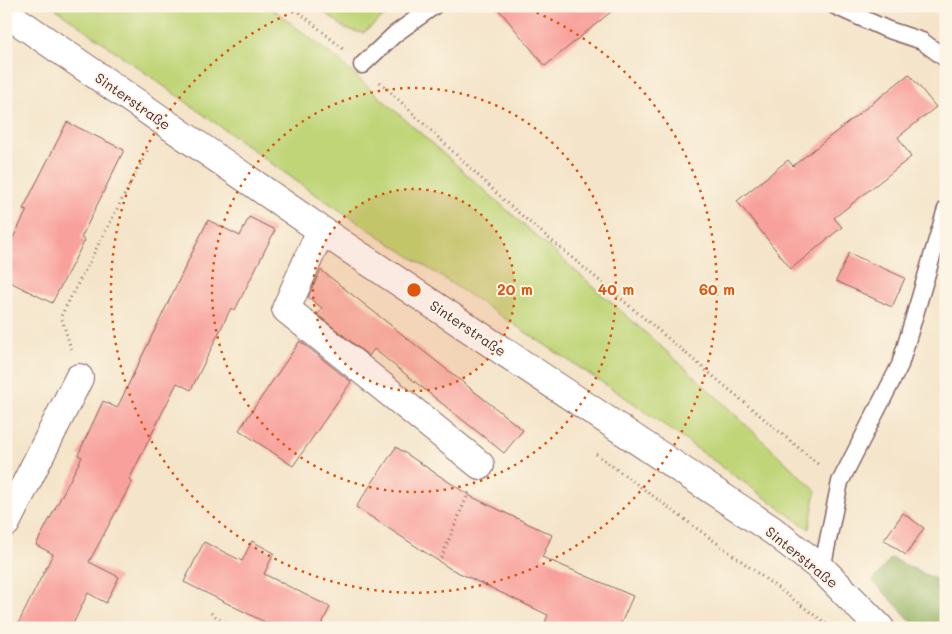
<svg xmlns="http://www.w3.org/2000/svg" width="952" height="634" viewBox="0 0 952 634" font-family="Mali,sans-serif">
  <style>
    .green { fill: #c0d578; stroke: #857a52 }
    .forest { fill: #98b668; stroke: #716a4a }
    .building { fill: #f8a19c }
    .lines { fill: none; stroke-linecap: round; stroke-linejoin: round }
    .lane-casing { stroke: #866462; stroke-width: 19 }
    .street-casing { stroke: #866462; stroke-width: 30 }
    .path { stroke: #866462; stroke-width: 3; stroke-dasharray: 1 4; stroke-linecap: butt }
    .lane { stroke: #fff; stroke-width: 16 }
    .street { stroke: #fff; stroke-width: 28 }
    .ring { fill: none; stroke: #e0560e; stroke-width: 2.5; stroke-dasharray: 2.5 5 }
    .labels { text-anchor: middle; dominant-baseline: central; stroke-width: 4; stroke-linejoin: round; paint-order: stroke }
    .street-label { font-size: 14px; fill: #4a1f2b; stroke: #fcf5e5 }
    .centre { fill: #e0560e; stroke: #fcf5e5; stroke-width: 2.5 }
    .ring-label { font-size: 15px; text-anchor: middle; font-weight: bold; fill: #e0560e; stroke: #fcf5e5; stroke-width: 4; stroke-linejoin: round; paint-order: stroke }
  </style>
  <rect width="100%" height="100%" fill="#fcf5e5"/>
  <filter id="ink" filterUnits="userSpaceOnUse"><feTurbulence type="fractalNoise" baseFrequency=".02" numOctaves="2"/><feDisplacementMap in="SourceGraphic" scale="10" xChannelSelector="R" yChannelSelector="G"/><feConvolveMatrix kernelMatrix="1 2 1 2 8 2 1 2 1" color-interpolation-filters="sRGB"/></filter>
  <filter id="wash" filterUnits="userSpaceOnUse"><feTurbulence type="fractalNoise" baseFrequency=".0096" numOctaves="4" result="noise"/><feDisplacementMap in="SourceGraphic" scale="20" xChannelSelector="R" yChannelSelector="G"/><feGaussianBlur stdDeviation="1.12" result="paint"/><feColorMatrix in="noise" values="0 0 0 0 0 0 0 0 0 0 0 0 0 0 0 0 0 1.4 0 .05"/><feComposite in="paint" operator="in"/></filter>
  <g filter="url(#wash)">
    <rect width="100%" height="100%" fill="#f4e4c9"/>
    <!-- green -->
    <path class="green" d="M52,6H269L339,61L692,374L816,491L809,529L632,402L306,188Z
      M317,6H397L363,33L346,29Z"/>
    <!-- forest -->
    <path class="forest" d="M891,558L946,584V628H918L873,581Z"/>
    <g id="blocks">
      <!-- building -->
      <path class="building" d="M496,6H618L545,66Z
        M909,74L936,107L898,137L911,157L834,218L842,227L791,269L737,201L788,160L793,166Z
        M67,122L124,150L81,238L85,240L52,303L6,280V252L27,210L23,209Z
        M249,217L275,230L235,310L231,308L191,390L177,383L129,480L132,482L89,562L119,577L106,603L88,593L71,628H16L53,554L36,545L82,457L78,455L103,401L117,408L208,220L240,236Z
        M849,253L905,278L892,307L836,281Z
        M321,270L523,430L504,453L374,349L369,356L318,315L322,308L308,297Z
        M300,341L351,382L293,466L239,430Z
        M396,447L470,496L552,535L542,557L633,596L619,628H543L548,615L449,568L356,507Z
        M903,513L924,528L906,555L884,540Z
        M252,541L274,553L264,574L330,607L320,628H277L184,582L204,542L242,561Z"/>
    </g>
  </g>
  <g filter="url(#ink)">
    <use href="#blocks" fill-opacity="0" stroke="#866462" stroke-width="1"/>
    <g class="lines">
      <!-- lane casing -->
      <g class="lane-casing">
        <path id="lane" d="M835,6L886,29L922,41L946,59
          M362,65L395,34L434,6
          M822,569L840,482L900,365L946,209"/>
      </g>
      <!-- street casing -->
      <g class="street-casing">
        <path id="street" d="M6,13L321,230L772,530L822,569L880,628
          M321,230L286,309L480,465
          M6,523L79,378"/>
      </g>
      <!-- path -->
      <path class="path" d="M292,6L343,49
        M380,82L508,204L819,465
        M71,349L61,316L149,148
        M596,454L832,628
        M441,558L469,492
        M211,613L232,628"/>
      <!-- lane -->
      <use href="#lane" class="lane"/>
      <!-- street -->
      <use href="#street" class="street"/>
    </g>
  </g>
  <!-- distance rings -->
  <circle cx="414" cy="290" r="101" fill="#e0560e" fill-opacity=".12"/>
  <g class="ring">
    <circle cx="414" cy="290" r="101"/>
    <circle cx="414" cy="290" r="202"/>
    <path d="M523 7A303 303 0 1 1 305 7"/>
  </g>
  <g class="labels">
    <!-- street labels -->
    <g class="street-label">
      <text transform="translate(133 101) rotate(35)">Sinterstraße</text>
      <text transform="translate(468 328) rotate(34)">Sinterstraße</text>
      <text transform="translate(802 557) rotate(39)">Sinterstraße</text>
    </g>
  </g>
  <circle cx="414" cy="290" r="8" class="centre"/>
  <g class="ring-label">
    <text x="515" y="295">20 m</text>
    <text x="616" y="295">40 m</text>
    <text x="717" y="295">60 m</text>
  </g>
  <!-- margin -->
  <rect width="952" height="634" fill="none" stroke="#fcf5e5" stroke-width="25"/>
</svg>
